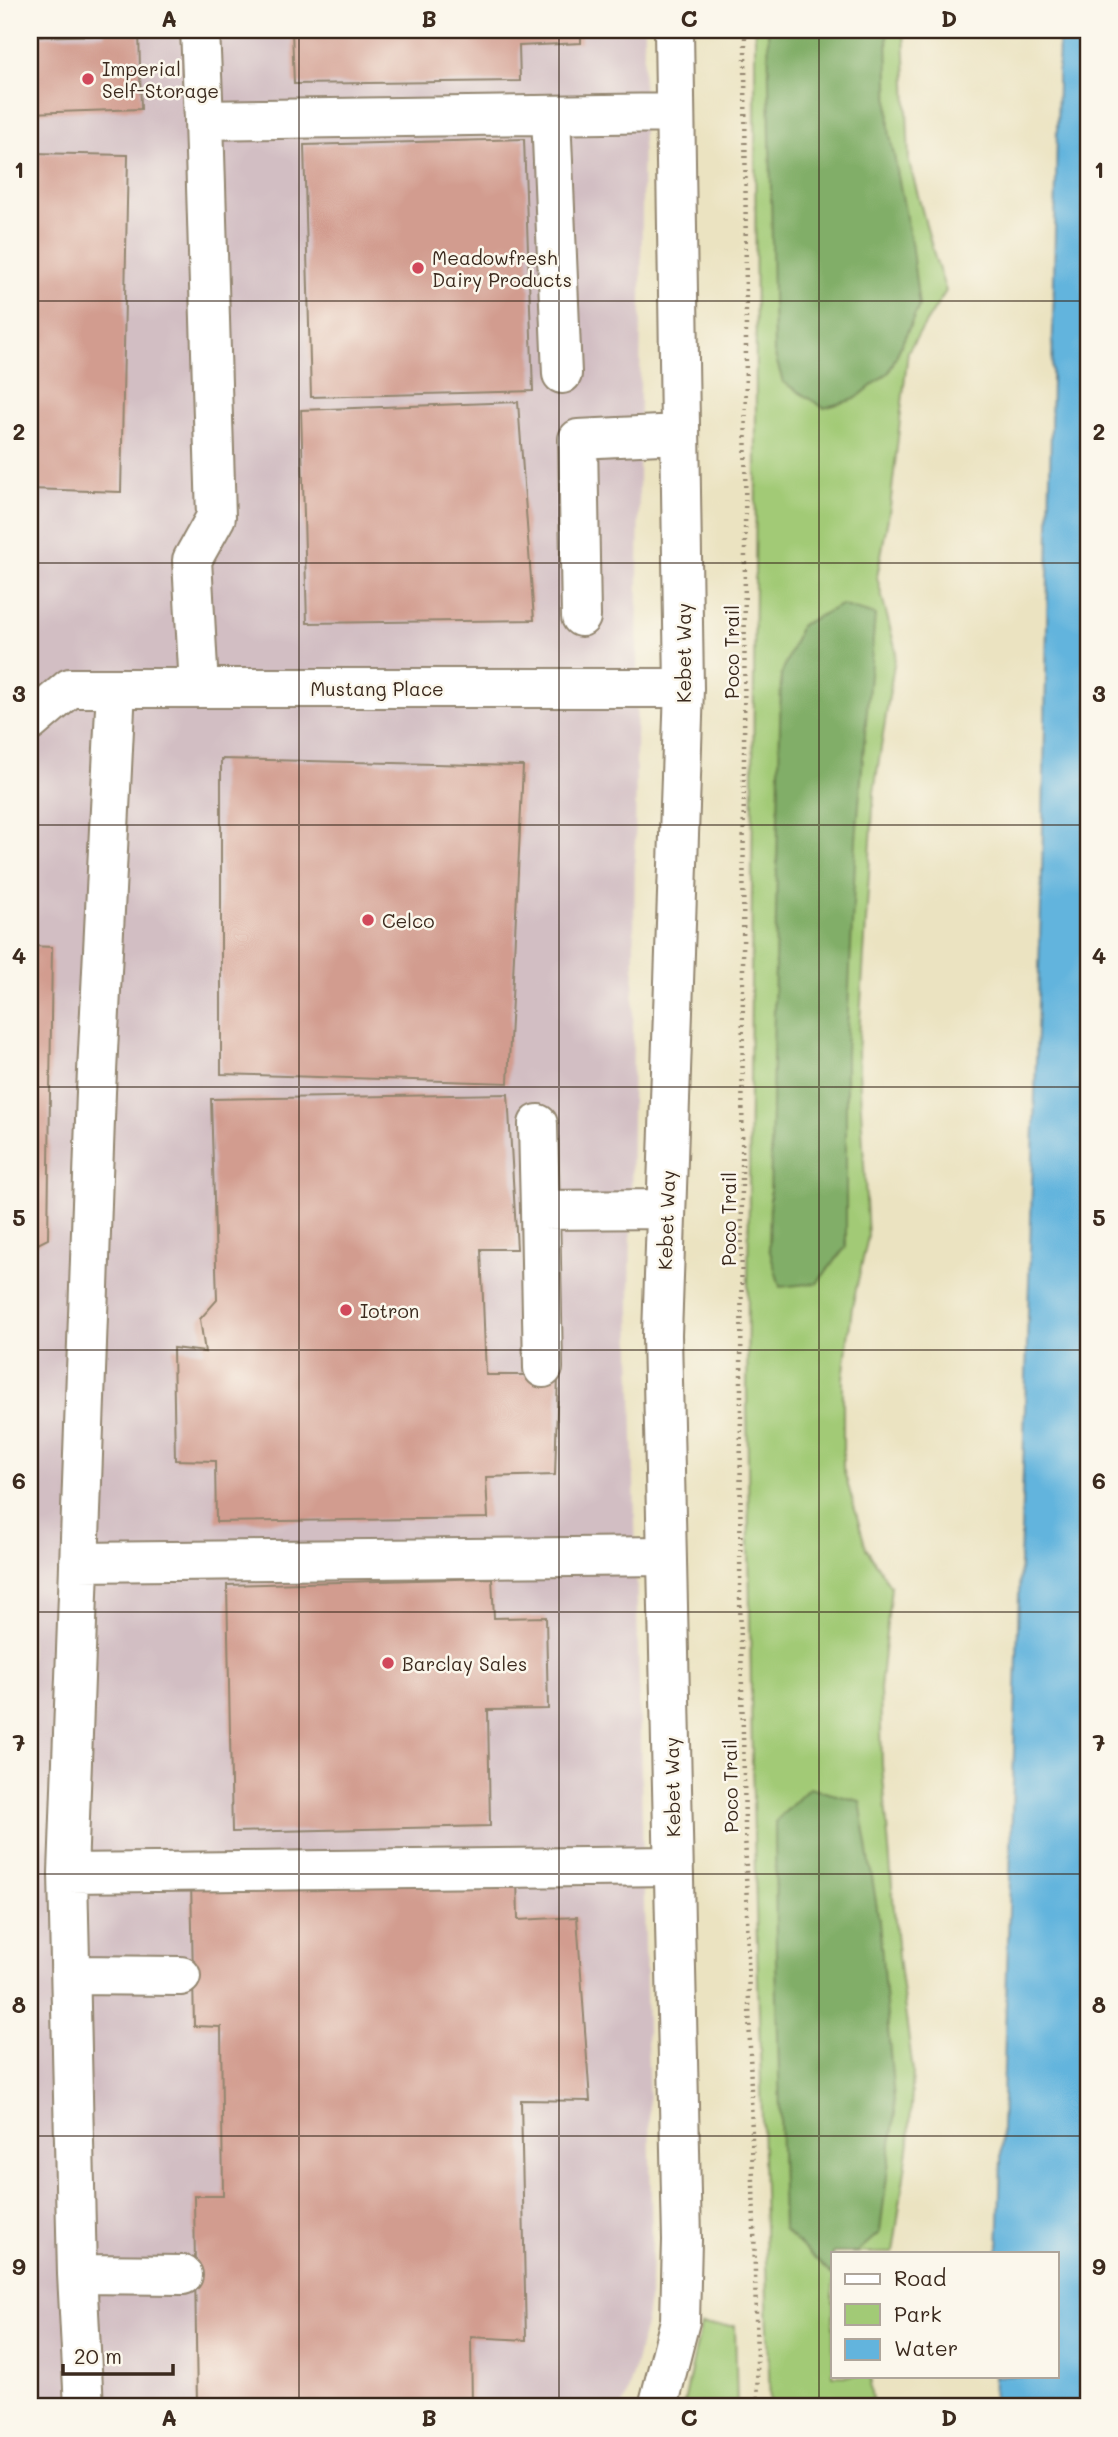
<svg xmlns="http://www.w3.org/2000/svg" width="1118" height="2437" viewBox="0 0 1118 2437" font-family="Mali,sans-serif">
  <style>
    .industrial { fill: #d2bec3 }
    .green { fill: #a2ca76; stroke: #6e7a4a; stroke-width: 2 }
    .forest { fill: #81ae67; stroke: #5e6c42; stroke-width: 2 }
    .water { fill: #62b4dd; stroke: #4e6f7e; stroke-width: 2 }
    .building { fill: #d29c8f }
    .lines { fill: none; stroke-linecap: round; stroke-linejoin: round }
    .minor-casing { stroke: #938670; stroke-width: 42 }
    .path { stroke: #938670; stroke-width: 4.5; stroke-dasharray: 2 5; stroke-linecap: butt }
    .minor { stroke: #fff; stroke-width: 38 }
    .grid { fill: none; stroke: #3b2a1e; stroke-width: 2; stroke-opacity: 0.55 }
    .poi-dot { fill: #d1495b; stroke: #fbf7ec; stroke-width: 2.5 }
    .labels { text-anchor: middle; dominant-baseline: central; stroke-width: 5; stroke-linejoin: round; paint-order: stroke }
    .poi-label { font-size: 19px; fill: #3b2a1e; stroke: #fbf7ec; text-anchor: start }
    .street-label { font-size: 19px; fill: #3b2a1e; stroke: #fbf7ec }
    .neatline { fill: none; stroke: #3b2a1e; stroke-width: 2.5 }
    .grid-label { font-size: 23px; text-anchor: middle; font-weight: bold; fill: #3b2a1e }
  </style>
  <rect width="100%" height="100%" fill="#fbf7ec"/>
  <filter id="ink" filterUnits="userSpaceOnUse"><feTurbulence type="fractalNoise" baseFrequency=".0143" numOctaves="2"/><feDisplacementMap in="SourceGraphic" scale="14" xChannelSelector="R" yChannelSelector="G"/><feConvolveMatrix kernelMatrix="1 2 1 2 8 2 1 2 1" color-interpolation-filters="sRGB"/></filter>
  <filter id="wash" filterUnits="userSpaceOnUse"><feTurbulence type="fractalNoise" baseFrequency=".00686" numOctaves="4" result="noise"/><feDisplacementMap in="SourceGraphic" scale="28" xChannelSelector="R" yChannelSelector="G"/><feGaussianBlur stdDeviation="1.57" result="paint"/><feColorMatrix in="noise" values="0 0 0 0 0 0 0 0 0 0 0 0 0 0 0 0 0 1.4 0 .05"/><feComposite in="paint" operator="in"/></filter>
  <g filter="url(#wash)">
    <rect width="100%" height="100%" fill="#ebe3c1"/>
    <!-- industrial -->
    <path class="industrial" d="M30,30H644L630,1308L652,2241L651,2281L646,2321L632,2379L623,2407H30Z"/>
    <!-- green -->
    <path class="green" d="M755,30H904L909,162L935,258L946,291L908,351L890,507L877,577L896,651L874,792L858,1052L868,1237L852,1307L843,1379V1468L866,1548L891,1587L880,1689L882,1765L898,1957L913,2071L909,2142L893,2253H833V2376H872L870,2387L873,2407H770L752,1764L747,1392L756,474Z
      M701,2325L735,2326L737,2407H683Z"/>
    <!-- forest -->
    <path class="forest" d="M768,30H887L889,130L911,242L919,306L889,372L855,399L824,408L783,382L774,352Z
      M841,605L875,615L856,840L846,1053V1247L817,1283L780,1287L769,1248L781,675L801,625Z
      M809,1788L860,1801L879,1921L895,2112L880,2232L856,2253H833L832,2275L783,2229L776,1959L775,1822Z"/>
    <!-- water -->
    <path class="water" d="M1059,30H1088V2407H993L994,2376H1057V2253H998L1042,873Z"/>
    <g id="blocks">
      <!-- building -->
      <path class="building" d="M105,30H139L141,109L30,113V37L105,35Z
        M292,30H581V43L519,46L520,81L294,84Z
        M524,139L533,391L311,397L304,145Z
        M30,153L128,155L121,492L30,489Z
        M518,402L534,620L307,623L301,410Z
        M221,759L523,766L508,1083L221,1074Z
        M30,946L52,947L48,1239L30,1248Z
        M508,1094L517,1249H481L486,1375H558L555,1475L486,1477L488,1518L216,1522L215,1461L175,1460L173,1348L205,1352L200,1319L217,1300L211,1099Z
        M492,1578L494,1618L546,1617L548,1709L488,1710L490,1826L232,1832L227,1585Z
        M517,1876L518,1920L577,1917L590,2101L521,2100L526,2340L471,2337L472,2407H197L194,2196H223L221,2027L194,2026L191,1879Z"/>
    </g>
  </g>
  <g filter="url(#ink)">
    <use href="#blocks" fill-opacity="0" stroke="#938670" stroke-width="2"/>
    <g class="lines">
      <!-- minor casing -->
      <g class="minor-casing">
        <path id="minor" d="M200,30L204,120
          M551,115L562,374
          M581,617L578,439L680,434
          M199,688L192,560L216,517L204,120L675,113
          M30,722L70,688H684
          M538,1124L540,1210
          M543,1368L540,1210L666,1209
          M79,1562L666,1556
          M68,1873L96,1092L116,688
          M72,1975L181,1976
          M77,2274L183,2275
          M84,2407L77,2274L68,1873L673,1866
          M658,2407L680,2321L682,2240L662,1335L684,688L674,30"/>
      </g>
      <!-- path -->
      <path class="path" d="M745,30L746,336L740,1599L758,2407"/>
      <!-- minor -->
      <use href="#minor" class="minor"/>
    </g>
  </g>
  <!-- grid -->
  <path class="grid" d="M299,30V2407M559,30V2407M819,30V2407M30,301H1088M30,563H1088M30,825H1088M30,1087H1088M30,1350H1088M30,1612H1088M30,1874H1088M30,2136H1088"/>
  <!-- markers -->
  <g class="poi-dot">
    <circle cx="88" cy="79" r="7"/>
    <circle cx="418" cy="268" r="7"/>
    <circle cx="368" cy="920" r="7"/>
    <circle cx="346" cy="1310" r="7"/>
    <circle cx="388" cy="1663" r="7"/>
  </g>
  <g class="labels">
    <!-- poi labels -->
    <g class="poi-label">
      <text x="102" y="68">Imperial<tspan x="102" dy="22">Self-Storage</tspan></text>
      <text x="432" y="257">Meadowfresh<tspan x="432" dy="22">Dairy Products</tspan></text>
      <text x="382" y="920">Celco</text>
      <text x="360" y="1310">Iotron</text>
      <text x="402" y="1663">Barclay Sales</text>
    </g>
    <!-- street labels -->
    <g class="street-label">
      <text transform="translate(731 652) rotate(-90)">Poco Trail</text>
      <text transform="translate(683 653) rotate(-90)">Kebet Way</text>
      <text x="377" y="688">Mustang Place</text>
      <text transform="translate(728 1219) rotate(-90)">Poco Trail</text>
      <text transform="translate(666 1220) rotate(-88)">Kebet Way</text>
      <text transform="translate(730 1786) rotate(-91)">Poco Trail</text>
      <text transform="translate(672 1787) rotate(-91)">Kebet Way</text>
    </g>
  </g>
  <!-- margin -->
  <rect width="1118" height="2437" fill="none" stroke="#fbf7ec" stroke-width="77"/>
  <!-- legend -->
  <rect x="831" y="2252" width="228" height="126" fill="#fbf7ec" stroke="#aea59a" stroke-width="2"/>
  <rect x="845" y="2274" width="35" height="10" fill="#ffffff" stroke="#aea59a" stroke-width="2"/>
  <text x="894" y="2286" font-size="21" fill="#3b2a1e">Road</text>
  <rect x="845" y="2304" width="35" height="21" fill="#a2ca76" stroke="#aea59a" stroke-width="2"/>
  <text x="894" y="2322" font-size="21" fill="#3b2a1e">Park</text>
  <rect x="845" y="2339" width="35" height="21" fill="#62b4dd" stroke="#aea59a" stroke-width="2"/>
  <text x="894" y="2356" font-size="21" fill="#3b2a1e">Water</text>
  <!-- scale -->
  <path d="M63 2364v10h110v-10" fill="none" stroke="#3b2a1e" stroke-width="3.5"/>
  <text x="74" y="2364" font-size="21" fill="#3b2a1e" stroke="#fbf7ec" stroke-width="5" paint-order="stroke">20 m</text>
  <rect x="38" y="38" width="1042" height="2360" class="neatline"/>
  <g class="grid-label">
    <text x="169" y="27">A</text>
    <text x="429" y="27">B</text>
    <text x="689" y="27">C</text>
    <text x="949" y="27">D</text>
    <text x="19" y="178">1</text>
    <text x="1099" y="178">1</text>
    <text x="19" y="440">2</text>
    <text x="1099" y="440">2</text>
    <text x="19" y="702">3</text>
    <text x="1099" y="702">3</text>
    <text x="19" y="964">4</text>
    <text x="1099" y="964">4</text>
    <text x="19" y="1226">5</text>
    <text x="1099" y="1226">5</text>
    <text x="19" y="1489">6</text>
    <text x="1099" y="1489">6</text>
    <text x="19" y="1751">7</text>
    <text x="1099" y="1751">7</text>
    <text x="19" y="2013">8</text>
    <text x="1099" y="2013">8</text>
    <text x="19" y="2275">9</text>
    <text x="1099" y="2275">9</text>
    <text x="169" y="2426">A</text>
    <text x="429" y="2426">B</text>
    <text x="689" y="2426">C</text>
    <text x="949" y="2426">D</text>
  </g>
</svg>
